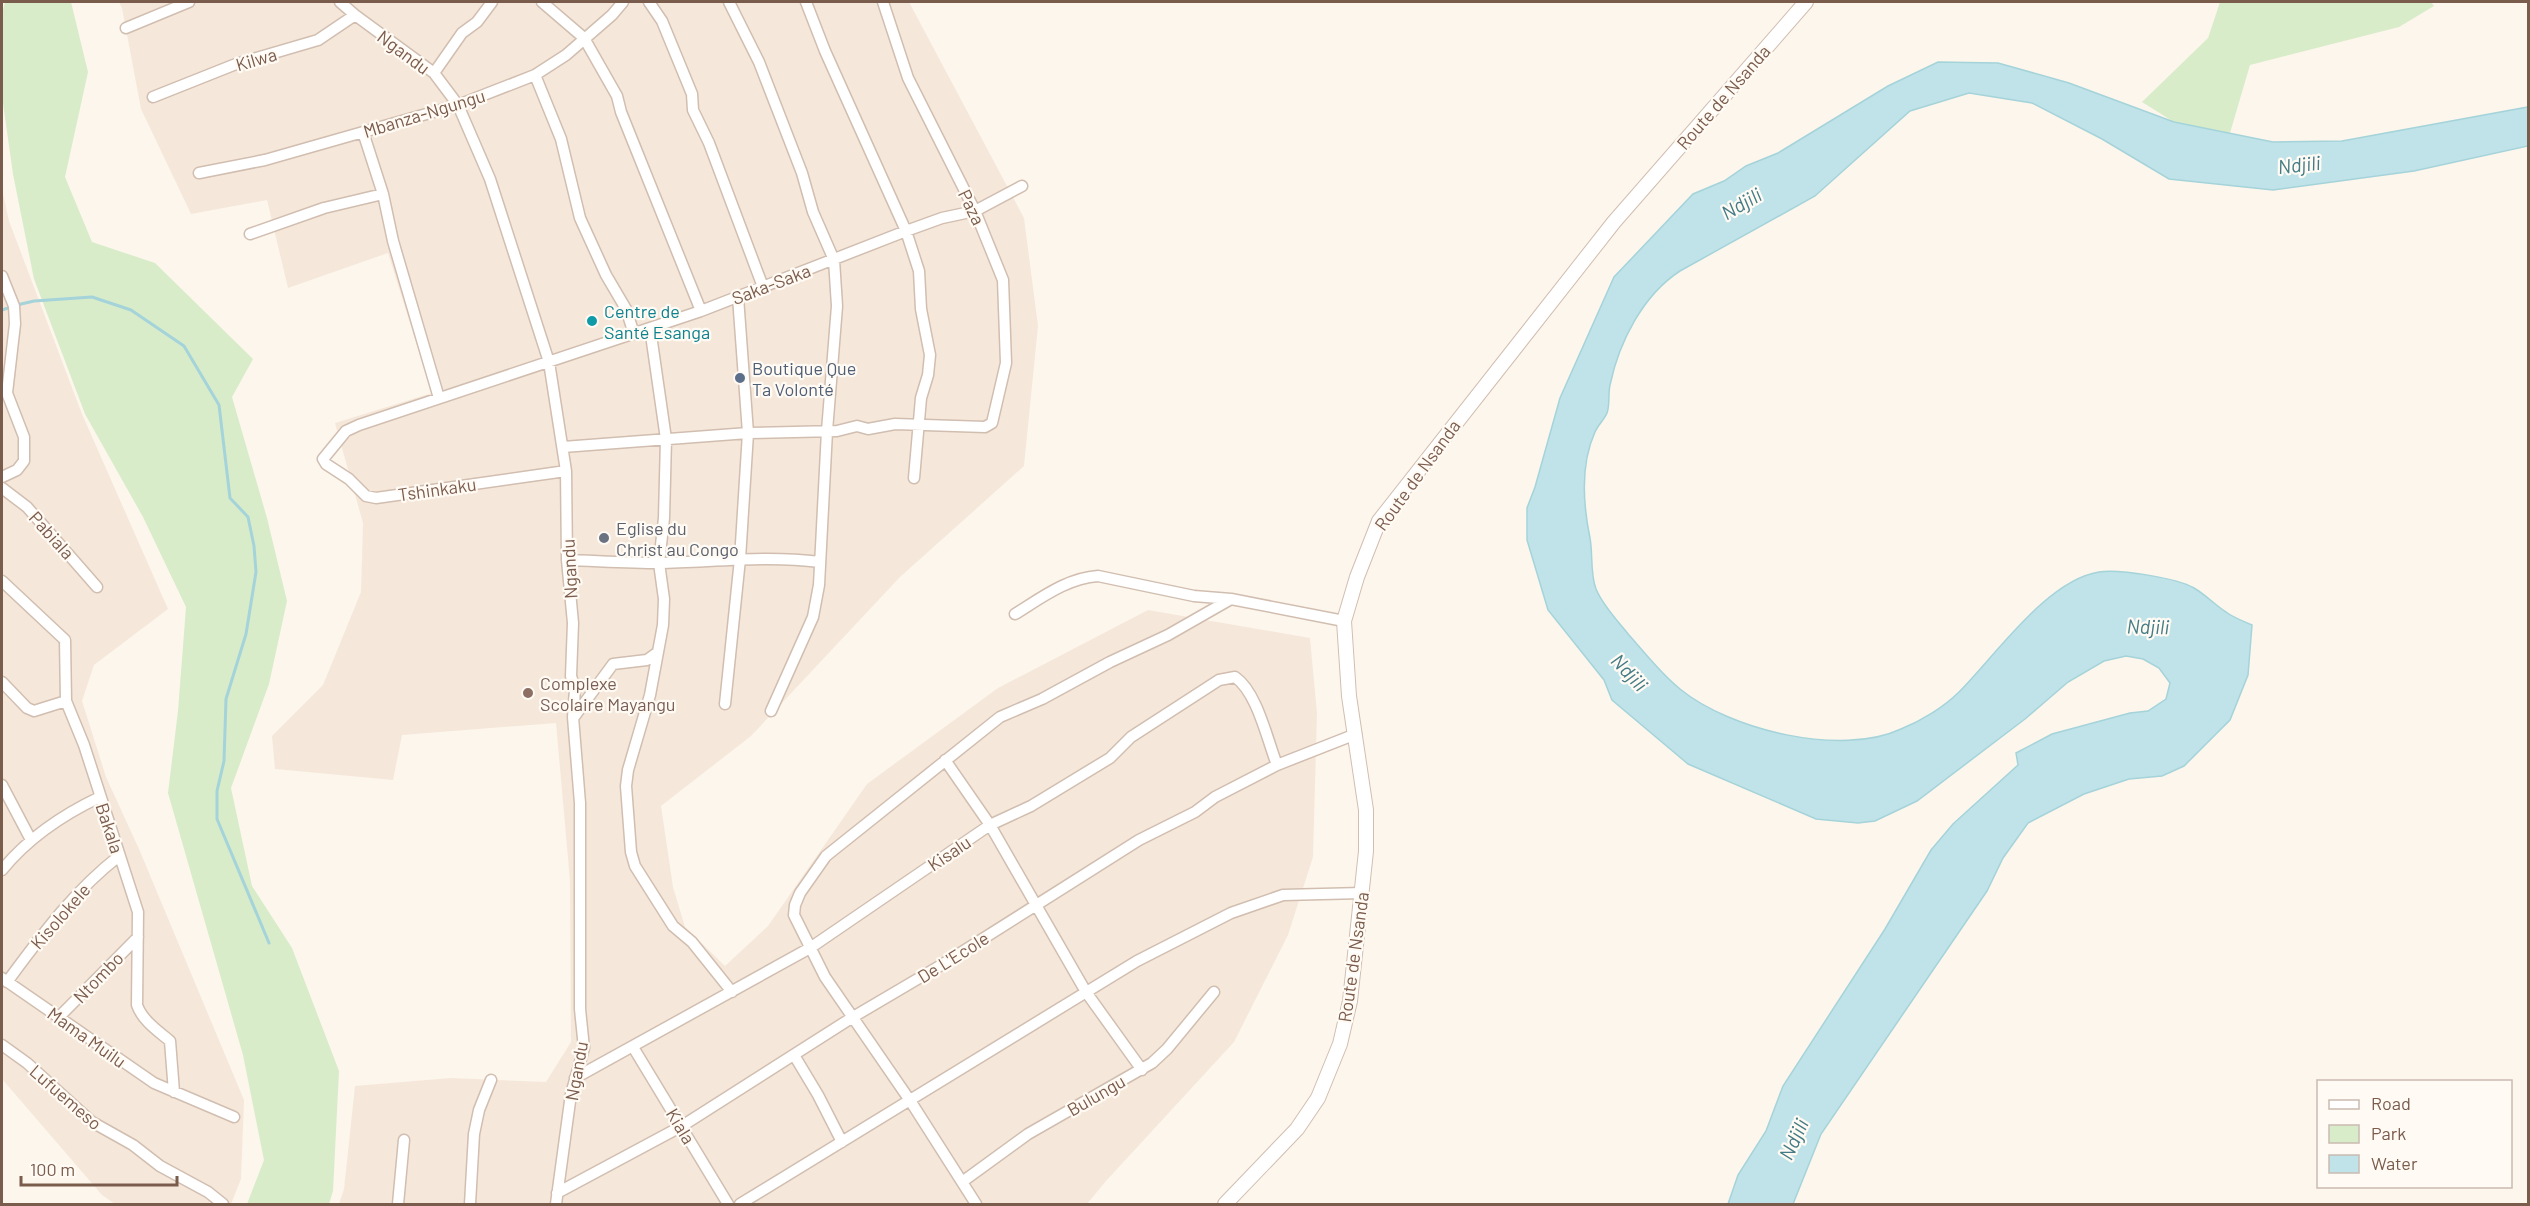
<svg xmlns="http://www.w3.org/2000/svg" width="2530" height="1206" viewBox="0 0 2530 1206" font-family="Barlow,sans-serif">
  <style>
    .residential { fill: #f5e8da }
    .green { fill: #d8ecc9 }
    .water { fill: #bfe3e8; stroke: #a5d3da; stroke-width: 1.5 }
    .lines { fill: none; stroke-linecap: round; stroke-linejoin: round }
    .stream { stroke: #a5d3da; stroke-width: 3 }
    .minor-casing { stroke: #d1beb0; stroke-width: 13 }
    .tertiary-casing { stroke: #d1beb0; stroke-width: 16 }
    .minor { stroke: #fff; stroke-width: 10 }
    .tertiary { stroke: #fff; stroke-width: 14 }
    .culture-dot { fill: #0f9aa8; stroke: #fffaf3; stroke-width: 2 }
    .service-dot { fill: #5c6f8a; stroke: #fffaf3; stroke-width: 2 }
    .worship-dot { fill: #6b7280; stroke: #fffaf3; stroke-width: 2 }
    .education-dot { fill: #8d6e63; stroke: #fffaf3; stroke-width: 2 }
    .labels { text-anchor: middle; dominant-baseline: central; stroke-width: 4.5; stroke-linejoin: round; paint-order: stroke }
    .street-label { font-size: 18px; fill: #7a5c4d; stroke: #fffaf3 }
    .culture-label { font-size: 18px; fill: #0d838f; stroke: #fffaf3; text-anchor: start }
    .service-label { font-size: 18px; fill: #4e5e75; stroke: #fffaf3; text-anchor: start }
    .worship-label { font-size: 18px; fill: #5b616d; stroke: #fffaf3; text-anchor: start }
    .education-label { font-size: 18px; fill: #785e54; stroke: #fffaf3; text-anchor: start }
    .water-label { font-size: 20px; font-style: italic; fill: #437c86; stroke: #fffaf3 }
  </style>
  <rect width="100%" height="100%" fill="#fdf6ec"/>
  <!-- residential -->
  <path class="residential" d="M119,2H909L1024,218L1038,326L1024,466L900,577L751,736L661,806L673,887L685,927L725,966L768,926L867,784L998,688L1148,610L1310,638L1317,713L1313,857L1288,935L1234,1042L1106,1181L1087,1204H339L344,1189L355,1086L451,1078L546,1082L571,1042L570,881L556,723L402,735L393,780L275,769L272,736L323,685L361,592L363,523L335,423L432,393L388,253L288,288L267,200L191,214L141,109L122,8Z
    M2,189L9,221L82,414L168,609L94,665L82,701L106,777L139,849L244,1100L241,1179L231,1204H115L102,1195L2,1079Z"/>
  <!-- green -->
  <path class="green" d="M5,2H71L88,72L65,177L92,242L155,263L253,359L232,397L267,518L287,601L269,684L231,788L252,886L292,948L339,1071L333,1191L329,1204H247L264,1160L243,1055L168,793L178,711L186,607L143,517L85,414L34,279L13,174L2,96V14Z
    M2220,2H2431L2434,6L2399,27L2250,65L2230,133L2174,122L2142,102L2208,38Z"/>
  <!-- water -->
  <path class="water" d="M1938,62L1998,63L2069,83L2174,122L2273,142L2342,141L2528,107V146L2414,171L2273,190L2169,179L2102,139L2032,103L1969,93L1910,111L1815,196L1680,271C1643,295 1619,342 1610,385C1608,394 1610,405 1607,413C1604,420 1598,425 1595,432C1580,465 1583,504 1590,538C1593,554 1590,574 1596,589C1603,606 1618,621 1629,635C1645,653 1661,674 1680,689C1730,730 1841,757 1901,729C1921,721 1944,707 1959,692C1995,656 2047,580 2099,572C2120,569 2177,578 2194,588C2206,595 2215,605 2226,612C2234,618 2243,621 2252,625L2248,675L2230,720L2184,766L2162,776L2129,779L2084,794L2028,823L2003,858L1987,891L1821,1134L1793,1204H1728L1738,1175L1766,1131L1783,1086L1885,929L1931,850L1953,824L2018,765L2016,753L2052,734L2130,713L2148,711L2166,699L2170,683L2159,668L2143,659L2126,656L2104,661L2068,682L2025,719L1917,801L1875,821L1858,823L1816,819L1688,764L1612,700L1604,680L1548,610L1527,540V508L1535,487L1560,398L1614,277L1693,194L1724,181L1746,166L1778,153L1888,86Z"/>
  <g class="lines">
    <!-- stream -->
    <path class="stream" d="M17,305L34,301L92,297L131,310L184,346L219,405L230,498L248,517L254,546L256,572L246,634L226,699L224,761L217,791V819L269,943
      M2,310L11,307"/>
    <!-- minor casing -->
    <g class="minor-casing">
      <path id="minor" d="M340,2L355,15L434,73L458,105L490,179L549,362L566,471L567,560L573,623L571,676L575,689L573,717L580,803V1009L584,1048L571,1094L556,1204
        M542,2L584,38L617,96L621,112L701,311
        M649,2L662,21L692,94L693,110L709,143L763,287
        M729,2L759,62L802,173L813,212L834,260L837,306L827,431L819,585L813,617L771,711
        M806,2L825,51L906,231L919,271L921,309L930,355L928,375L921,398L914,478
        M126,28L189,2
        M434,73L462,33L477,22L492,2
        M535,75L561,139L580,218L606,275L626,309L634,334
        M153,97L236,64L318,40L355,15
        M363,132L383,194L393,241L439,398
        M199,173L265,160L458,105L535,75L566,55L612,15L623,2
        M250,234L324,208L383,194
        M2,276L14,306L15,324L7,393L24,437V461L17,470L2,477
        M650,328L666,439L664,518L659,563L664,599L663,625L650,695L628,770L626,786L631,852L635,866L673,926L692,942L732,992
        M563,447L748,433L837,431L857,426L868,429L895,424L985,427L992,423L1006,363L1003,280L975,211L908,78L883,2
        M566,471L376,498L366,496L349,479L326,464L323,459L346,431L359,425L701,311L906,231L942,218L975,211L1022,186
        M2,488L27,507L97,587
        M567,560C598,561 629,563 659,563C713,562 766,555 820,562
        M2,581L65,640L66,701L84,745L138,912L137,1005C142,1020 158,1031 170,1041L174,1092
        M1015,614C1041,598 1067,578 1098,576L1194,596L1231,599L1344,621
        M2,682L27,708L34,711L66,701
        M725,704L740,559L748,433L738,297
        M574,717L613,664L647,660L658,652
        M945,760L990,825L1086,992L1142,1070
        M2,785L31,840
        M2,870C29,837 62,815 100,797
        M2,978L154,1083L234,1117
        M7,982C42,935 73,892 119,856
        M59,1017L138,937
        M2,1045L27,1063L92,1122L133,1145L160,1166L208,1192L223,1204
        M633,1047L728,1204
        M794,1055L818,1095L842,1142
        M575,1078L810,948L990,825L1031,806L1110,758L1131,737L1219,680L1235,677C1257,692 1267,739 1277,765
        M962,1182L1028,1134L1152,1063L1167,1049L1214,992
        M557,1193L682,1126L853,1017L943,964L1139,840L1195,812L1215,797L1277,765L1356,734
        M398,1204L404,1140
        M470,1204L474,1134L479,1110L491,1080
        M740,1204L1137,961L1231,913L1283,895L1362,893
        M976,1204L911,1102L825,977L794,915L795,905L800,893L826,856L1000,717L1042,699L1110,662L1168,635L1231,599"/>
    </g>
    <!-- tertiary casing -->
    <g class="tertiary-casing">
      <path id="tertiary" d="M1225,1204L1297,1129L1318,1098L1340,1044L1350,1001L1366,851V810L1349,696L1344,621L1357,577L1379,521L1614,222L1806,2"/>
    </g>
    <!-- minor -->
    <use href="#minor" class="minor"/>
    <!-- tertiary -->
    <use href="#tertiary" class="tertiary"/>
  </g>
  <!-- markers -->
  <circle class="culture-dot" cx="592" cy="321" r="6"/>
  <circle class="service-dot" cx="740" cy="378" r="6"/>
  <circle class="worship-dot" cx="604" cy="538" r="6"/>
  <circle class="education-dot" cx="528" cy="693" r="6"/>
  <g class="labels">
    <!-- street labels -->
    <g class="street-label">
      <text transform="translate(404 52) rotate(37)">Ngandu</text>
      <text transform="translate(256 59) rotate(-16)">Kilwa</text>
      <text transform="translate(1723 97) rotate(-49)">Route de Nsanda</text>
      <text transform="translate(424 113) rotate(-17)">Mbanza-Ngungu</text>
      <text transform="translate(972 207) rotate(64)">Paza</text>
      <text transform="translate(771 284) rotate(-21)">Saka-Saka</text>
      <text transform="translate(1417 475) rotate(-54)">Route de Nsanda</text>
      <text transform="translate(437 489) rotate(-8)">Tshinkaku</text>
      <text transform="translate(52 535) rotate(48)">Pabiala</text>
      <text transform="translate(569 569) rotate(-93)">Ngandu</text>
      <text transform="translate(110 828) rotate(72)">Bakala</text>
      <text transform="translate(949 853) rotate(-34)">Kisalu</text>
      <text transform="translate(60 916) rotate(-49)">Kisolokele</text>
      <text transform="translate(953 957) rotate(-32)">De L'Ecole</text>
      <text transform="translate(1353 957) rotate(-82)">Route de Nsanda</text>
      <text transform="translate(98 977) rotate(-46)">Ntombo</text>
      <text transform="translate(87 1037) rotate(35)">Mama Muilu</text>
      <text transform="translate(576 1071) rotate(-80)">Ngandu</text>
      <text transform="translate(1096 1095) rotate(-30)">Bulungu</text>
      <text transform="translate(66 1097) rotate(41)">Lufuemeso</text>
      <text transform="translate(681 1126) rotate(59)">Kiala</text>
    </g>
    <!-- culture labels -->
    <g class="culture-label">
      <text x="604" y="311">Centre de<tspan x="604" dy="21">Santé Esanga</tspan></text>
    </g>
    <!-- service labels -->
    <g class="service-label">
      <text x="752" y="368">Boutique Que<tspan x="752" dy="21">Ta Volonté</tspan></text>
    </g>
    <!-- worship labels -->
    <g class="worship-label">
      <text x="616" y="528">Eglise du<tspan x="616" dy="21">Christ au Congo</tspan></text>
    </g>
    <!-- education labels -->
    <g class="education-label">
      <text x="540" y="683">Complexe<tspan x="540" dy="21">Scolaire Mayangu</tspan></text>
    </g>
    <!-- water labels -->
    <g class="water-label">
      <text transform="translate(2299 164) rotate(-6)">Ndjili</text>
      <text transform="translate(1741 203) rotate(-30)">Ndjili</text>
      <text transform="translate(2148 626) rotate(1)">Ndjili</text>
      <text transform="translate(1630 672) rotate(47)">Ndjili</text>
      <text transform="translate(1793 1139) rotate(-65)">Ndjili</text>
    </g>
  </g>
  <!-- border -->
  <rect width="2530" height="1206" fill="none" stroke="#7a5c4d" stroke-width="6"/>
  <!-- legend -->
  <rect x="2317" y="1080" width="195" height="108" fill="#fffaf3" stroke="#cabbb1" stroke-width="1.5"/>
  <rect x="2329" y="1100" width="30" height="9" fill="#ffffff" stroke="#cabbb1" stroke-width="1.5"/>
  <text x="2371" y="1110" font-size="18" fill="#7a5c4d">Road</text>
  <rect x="2329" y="1125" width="30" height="18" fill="#d8ecc9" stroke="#cabbb1" stroke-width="1.5"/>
  <text x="2371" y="1140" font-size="18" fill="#7a5c4d">Park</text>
  <rect x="2329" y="1155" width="30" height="18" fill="#bfe3e8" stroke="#cabbb1" stroke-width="1.5"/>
  <text x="2371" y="1170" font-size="18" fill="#7a5c4d">Water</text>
  <!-- scale -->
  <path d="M21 1176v9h156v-9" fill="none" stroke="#7a5c4d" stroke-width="3"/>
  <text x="30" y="1176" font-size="18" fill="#7a5c4d" stroke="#fffaf3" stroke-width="4.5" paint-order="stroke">100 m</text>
</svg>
